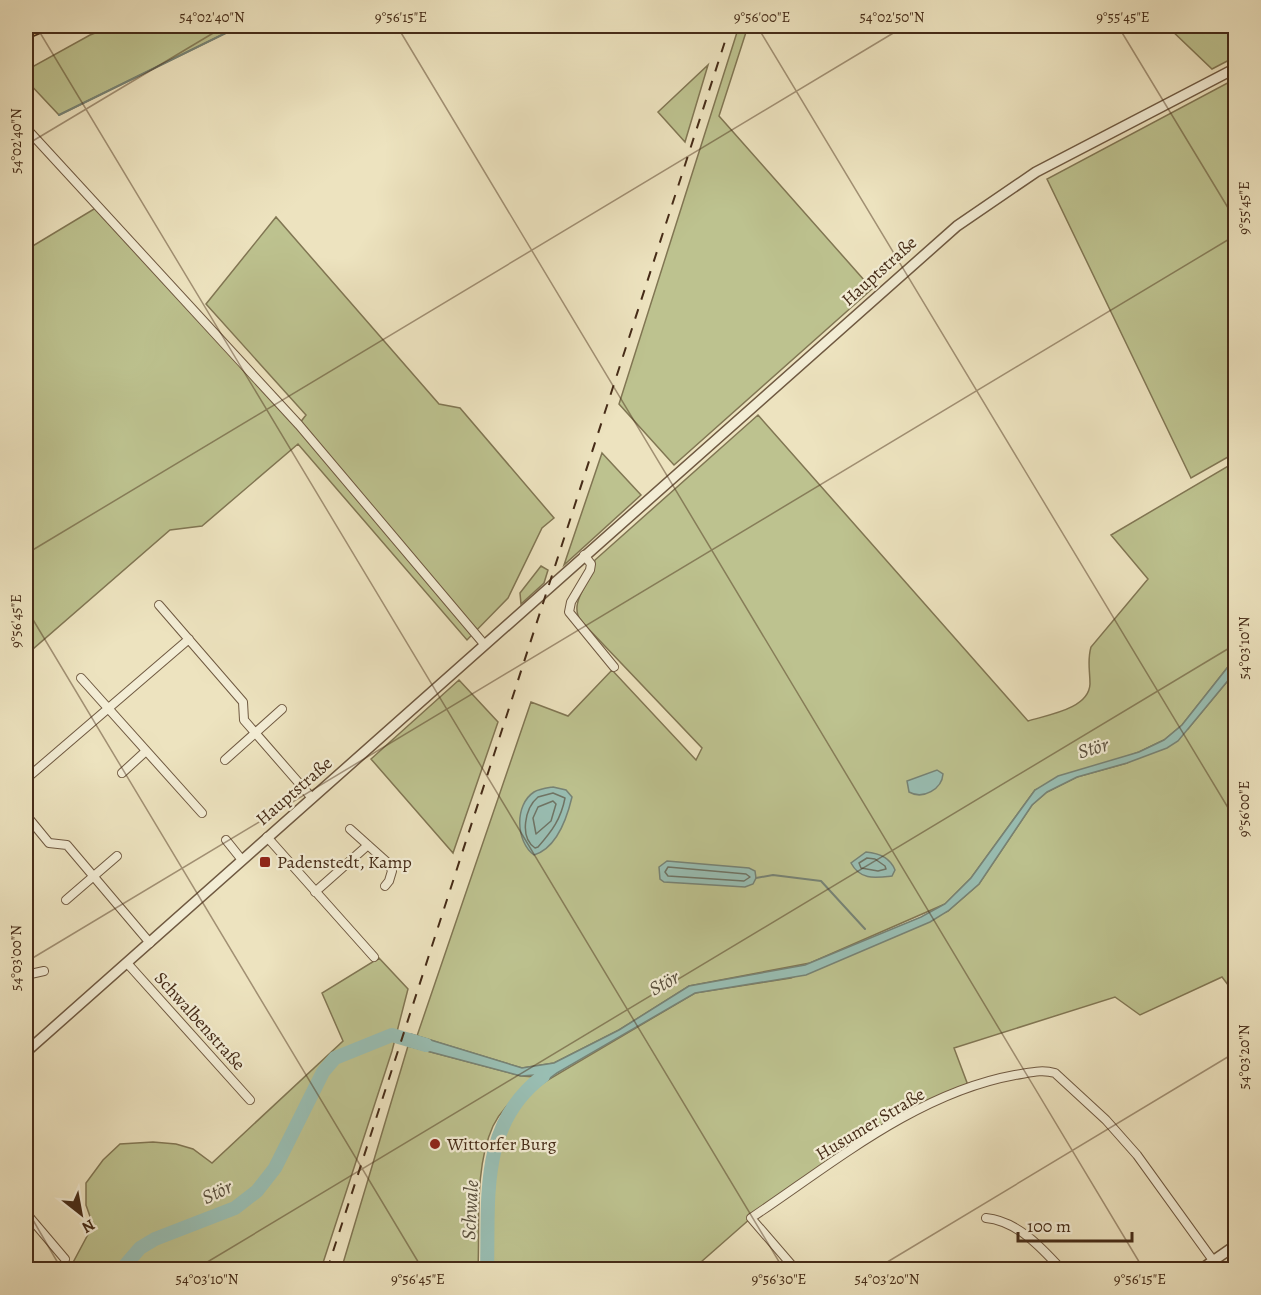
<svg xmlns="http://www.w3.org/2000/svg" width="1261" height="1295" viewBox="0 0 1261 1295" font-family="Alegreya,serif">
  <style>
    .green { fill: #bdc28f; stroke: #817653; stroke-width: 1.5 }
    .water { fill: #99beb3; stroke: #778375; stroke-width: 1.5 }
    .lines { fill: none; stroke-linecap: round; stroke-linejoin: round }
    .shore { stroke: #6f7465; stroke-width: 1.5 }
    .stream { stroke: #778375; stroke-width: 2 }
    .river { stroke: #99beb3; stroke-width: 14 }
    .minor-casing { stroke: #6f5941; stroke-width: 10 }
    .tertiary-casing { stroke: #6f5941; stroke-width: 12 }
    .trunk-casing { stroke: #452b17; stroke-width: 15 }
    .minor { stroke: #f3edd5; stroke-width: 8 }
    .tertiary { stroke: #f3edd5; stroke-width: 9 }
    .trunk { stroke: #e6c280; stroke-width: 12 }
    .rail { stroke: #452b17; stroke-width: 2; stroke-dasharray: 10 10; stroke-linecap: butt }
    .ticks { fill: none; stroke: #452b17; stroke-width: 1.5; stroke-opacity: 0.45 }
    .poi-dot { fill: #8f2418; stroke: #f3edd5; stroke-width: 2 }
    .labels { text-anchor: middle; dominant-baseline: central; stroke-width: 4.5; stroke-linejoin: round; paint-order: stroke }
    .street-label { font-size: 18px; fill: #452b17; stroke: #f3edd5 }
    .poi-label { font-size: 18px; fill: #452b17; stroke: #f3edd5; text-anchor: start }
    .water-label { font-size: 20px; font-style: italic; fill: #5a503e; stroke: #f3edd5 }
    .neatline { fill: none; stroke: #452b17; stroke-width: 2 }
    .ticks-label { font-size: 15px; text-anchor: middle; fill: #452b17 }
  </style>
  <rect width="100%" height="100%" fill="#ede3bf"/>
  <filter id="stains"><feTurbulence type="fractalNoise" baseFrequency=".00333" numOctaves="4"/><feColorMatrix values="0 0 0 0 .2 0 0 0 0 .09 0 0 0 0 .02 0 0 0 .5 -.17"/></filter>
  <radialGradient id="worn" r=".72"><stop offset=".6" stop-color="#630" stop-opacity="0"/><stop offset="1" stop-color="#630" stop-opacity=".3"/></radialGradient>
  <!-- green -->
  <path class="green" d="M113,26H240L59,115L26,80V74L32,67L90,35Z
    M739,26H748L719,116L872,289L674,465L619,404Z
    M1167,26H1231L1235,29V57L1212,69Z
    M708,65L685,142L658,112Z
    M1235,79V453L1191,478L1047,179Z
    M99,206L299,424L306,415L206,304L276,217L439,404L460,408L554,518L542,528L508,598L467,640L298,444L202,526L170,530L26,655V250Z
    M758,415L1028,721C1047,715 1089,709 1090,684C1090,670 1087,661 1091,647L1148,579L1111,535L1235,462V658L1182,725L1164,740L1139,752L1035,790L971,878L945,904L810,963L689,986L619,1030L554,1063L522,1068L417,1036L531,702L568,716L612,670L696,760L702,748L581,621C567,602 593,581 595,560Z
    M602,453L641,495L564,565Z
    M541,566L548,570L544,583L521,604L520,593Z
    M1235,672V994L1222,977L1140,1015L1115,997L954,1048L969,1088L881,1132L751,1218L693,1269L487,1270L489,1182L493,1154L499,1151L504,1130L513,1111L541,1084L695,993L791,978L948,911L979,884L1032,805L1047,792L1077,777L1127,763L1188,729Z
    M459,680L498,722L453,853L371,759Z
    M379,958L408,989L392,1051L321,1269L69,1270L93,1225L86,1205V1183L103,1160L120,1144L153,1142L176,1144L193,1149L212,1163L343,1041L322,993Z
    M408,1046L521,1076L536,1077C522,1093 503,1105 493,1126C474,1168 480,1225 478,1269L341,1270Z"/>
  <!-- water -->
  <path class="water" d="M1235,658V672L1178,741L1167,748L1127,763L1077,777L1047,792L1032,805L979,884L948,911L930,922L806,975L695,993L557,1073L534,1090L528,1085L535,1079L534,1075L521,1076L408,1046L411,1034L522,1068L554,1063L619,1030L689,986L805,965L921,917L945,904L971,878L1035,790L1058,776L1139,752L1164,740L1182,725Z
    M937,770L943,774C942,789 923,800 909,792L907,781Z
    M553,787L566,790L572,797C567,818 557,848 534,855C516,842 514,805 534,792C539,789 547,788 553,787Z
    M866,852C878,853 890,857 895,870L892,876C874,878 860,880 851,863Z
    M667,861L749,868L755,871L756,878L753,884L745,887L664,882L660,879L659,867Z"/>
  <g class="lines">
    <!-- shore -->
    <path class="shore" d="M553,793L565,798C561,819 552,831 538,847L535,848C519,837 525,808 538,797Z
      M553,801L556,804L551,821L536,834L533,818L538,807Z
      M867,858L875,859L885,866L886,869L878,871L861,868L859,863Z
      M668,867L746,874L750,877L744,881L668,876L665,872Z"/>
    <!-- stream -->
    <path class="stream" d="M59,115L240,26
      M756,878L773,875L821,881L865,929"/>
    <!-- river -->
    <path class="river" d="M121,1270L140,1248L155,1239L235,1208L257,1191L275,1168L323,1072L335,1058L392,1035L426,1045
      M487,1270C489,1198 479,1124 543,1076"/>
    <!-- minor casing -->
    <g class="minor-casing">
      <path id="minor" d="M26,128L299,425L484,644
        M584,555L591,564L590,570L571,602L569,612L614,667
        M159,605L243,702L244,720L312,798
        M81,678L202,813
        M225,760L282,709
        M122,773L146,751
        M26,779L189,639
        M26,815L49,843L67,845L150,943
        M350,829L389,864L392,871L389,881L385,886
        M267,837L374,957
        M226,840L242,860
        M315,892L368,845
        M66,900L117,856
        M127,963L250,1100
        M26,975L44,971
        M26,1213L65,1259
        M986,1218C1017,1221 1041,1247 1062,1270
        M796,1270L751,1218C832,1164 916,1093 1015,1075C1029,1073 1041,1069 1055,1073L1106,1120L1137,1155L1220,1270"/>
    </g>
    <!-- tertiary casing -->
    <g class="tertiary-casing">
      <path id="tertiary" d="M26,1052L957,226L1036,172L1236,68
        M1200,1270L1236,1245"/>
    </g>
    <!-- trunk casing -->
    <g class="trunk-casing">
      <path id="trunk" d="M26,32L40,26"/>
    </g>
    <!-- minor -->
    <use href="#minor" class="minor"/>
    <!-- tertiary -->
    <use href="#tertiary" class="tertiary"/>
    <!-- trunk -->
    <use href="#trunk" class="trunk"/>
    <!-- rail -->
    <path class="rail" d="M327,1270L730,26"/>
  </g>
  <!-- ticks -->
  <path class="ticks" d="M36,26L784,1270M397,26L1144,1270M757,26L1236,821M1118,26L1236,221M26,145L225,26M26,554L905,26M26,608L423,1270M26,962L1236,235M26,1208L62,1270M194,1270L1236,644M874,1270L1236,1052"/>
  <!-- markers -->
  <g class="poi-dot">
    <rect x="259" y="856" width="12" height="12" rx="3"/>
    <circle cx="435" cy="1144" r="6"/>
  </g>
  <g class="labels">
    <!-- street labels -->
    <g class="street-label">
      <text transform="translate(879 271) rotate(-42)">Hauptstraße</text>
      <text transform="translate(294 791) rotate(-41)">Hauptstraße</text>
      <text transform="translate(200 1021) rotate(48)">Schwalbenstraße</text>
      <text transform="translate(870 1124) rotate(-31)">Husumer Straße</text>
    </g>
    <!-- poi labels -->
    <g class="poi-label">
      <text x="277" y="862">Padenstedt, Kamp</text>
      <text x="447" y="1144">Wittorfer Burg</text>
    </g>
    <!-- water labels -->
    <g class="water-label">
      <text transform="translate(1093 748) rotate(-16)">Stör</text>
      <text transform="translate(664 983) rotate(-29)">Stör</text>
      <text transform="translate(217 1192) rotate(-26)">Stör</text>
      <text transform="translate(470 1210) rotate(-87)">Schwale</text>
    </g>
  </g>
  <!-- margin -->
  <rect width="1261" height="1295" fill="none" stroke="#ede3bf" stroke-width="66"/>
  <!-- north arrow -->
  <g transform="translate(81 1214) rotate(149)" stroke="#f3edd5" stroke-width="4.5" paint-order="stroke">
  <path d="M0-4.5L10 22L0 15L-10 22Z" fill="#452b17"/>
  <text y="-9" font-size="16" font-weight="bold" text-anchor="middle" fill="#452b17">N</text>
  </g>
  <!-- scale -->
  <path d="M1018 1232v9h114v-9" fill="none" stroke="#452b17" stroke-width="3"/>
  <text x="1027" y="1232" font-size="18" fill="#452b17" stroke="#f3edd5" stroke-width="4.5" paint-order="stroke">100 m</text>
  <rect x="33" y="33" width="1195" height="1229" class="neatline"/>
  <g class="ticks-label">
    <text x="212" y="22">54°02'40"N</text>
    <text x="401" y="22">9°56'15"E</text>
    <text x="762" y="22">9°56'00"E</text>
    <text x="892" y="22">54°02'50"N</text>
    <text x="1123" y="22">9°55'45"E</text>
    <text transform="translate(16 141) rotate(-90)" y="5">54°02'40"N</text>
    <text transform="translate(1244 208) rotate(-90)" y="5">9°55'45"E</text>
    <text transform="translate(16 621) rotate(-90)" y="5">9°56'45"E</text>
    <text transform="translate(1244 648) rotate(-90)" y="5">54°03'10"N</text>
    <text transform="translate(1244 809) rotate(-90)" y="5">9°56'00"E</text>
    <text transform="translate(16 958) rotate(-90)" y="5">54°03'00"N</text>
    <text transform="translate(1244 1057) rotate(-90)" y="5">54°03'20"N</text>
    <text x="207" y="1284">54°03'10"N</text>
    <text x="418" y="1284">9°56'45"E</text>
    <text x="779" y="1284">9°56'30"E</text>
    <text x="887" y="1284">54°03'20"N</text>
    <text x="1140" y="1284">9°56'15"E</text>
  </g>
  <rect width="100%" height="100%" filter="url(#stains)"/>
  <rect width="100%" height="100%" fill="url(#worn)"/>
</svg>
